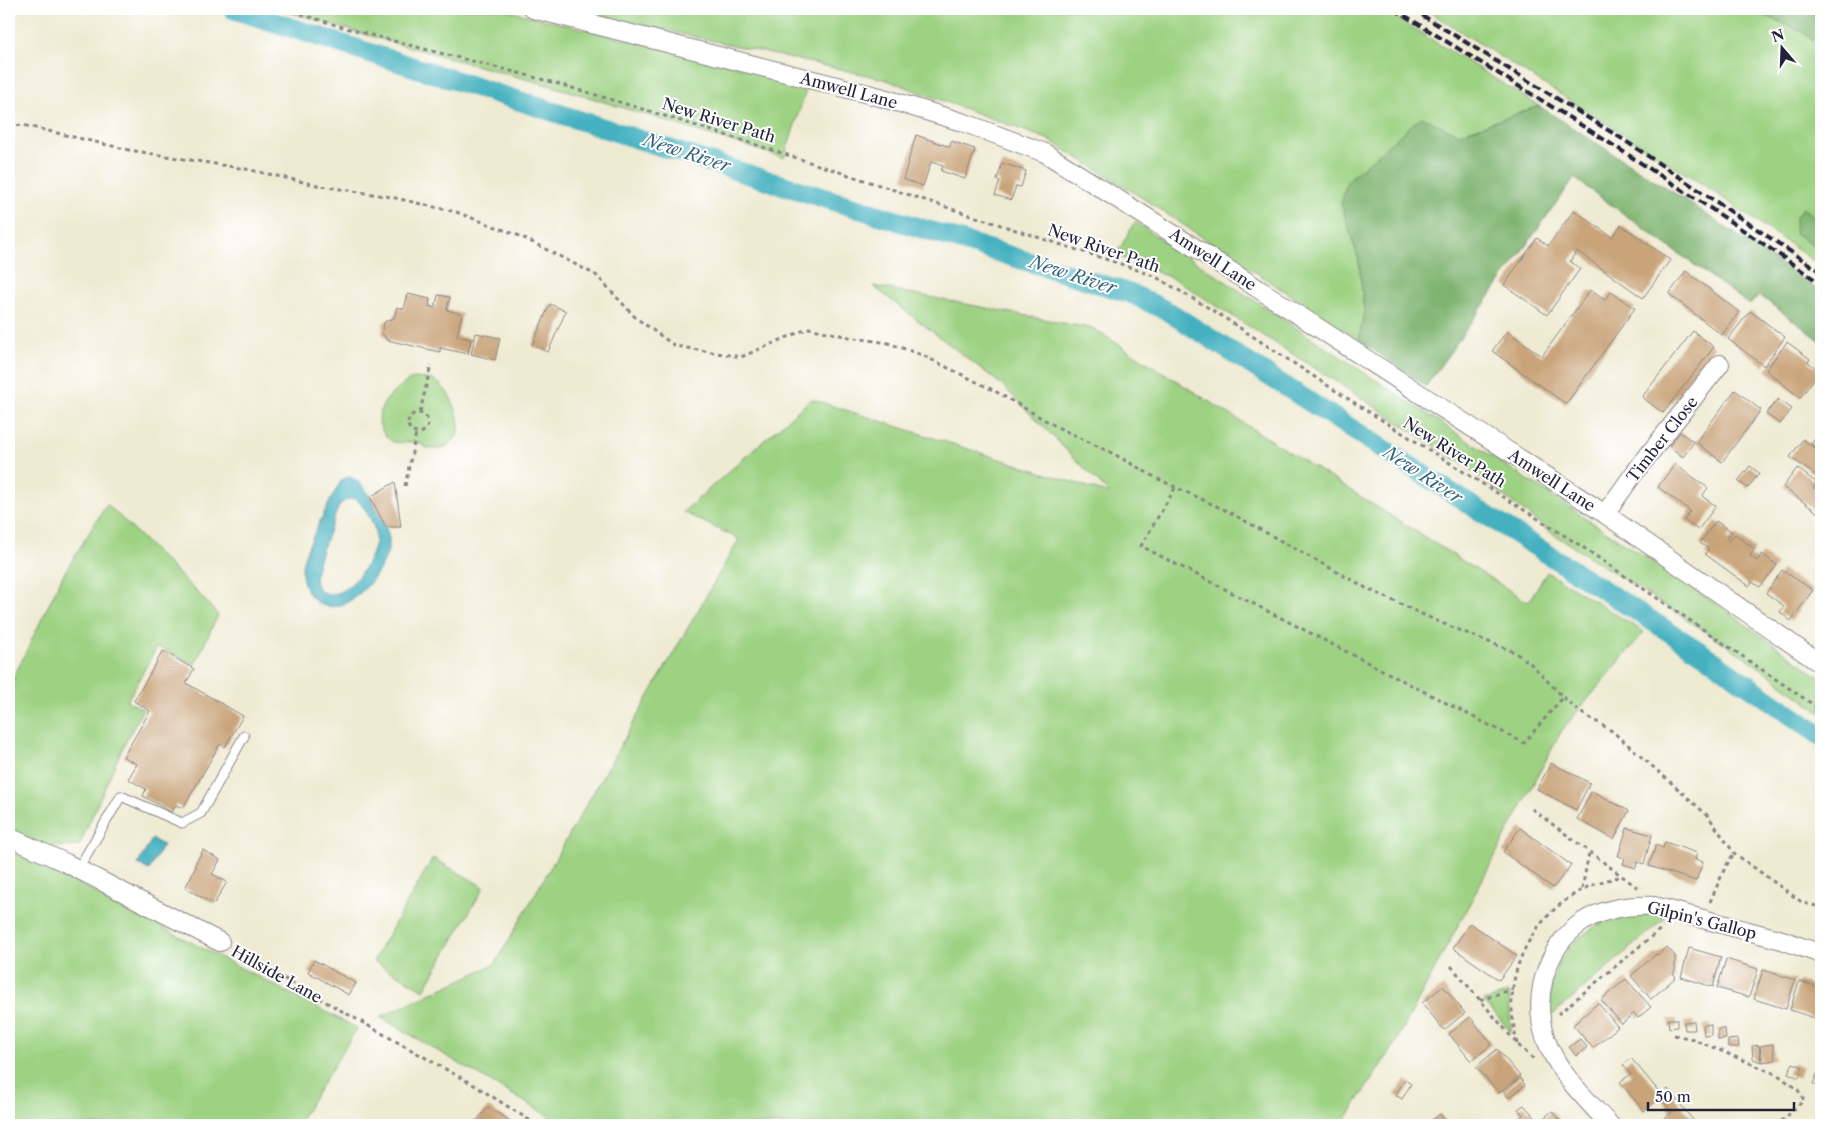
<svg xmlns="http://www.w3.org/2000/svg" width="1830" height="1134" viewBox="0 0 1830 1134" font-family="'Libre Caslon Text',serif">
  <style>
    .green { fill: #9dd282; stroke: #607a5e }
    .forest { fill: #7eb470; stroke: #506b56 }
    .water { fill: #44b1c0; stroke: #336a7e; fill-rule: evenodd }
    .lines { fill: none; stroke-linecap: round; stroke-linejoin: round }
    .canal { stroke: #44b1c0; stroke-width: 20 }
    .building { fill: #c9a47a }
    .service-casing { stroke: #888686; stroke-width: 11 }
    .minor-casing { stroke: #888686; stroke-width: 20 }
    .path { stroke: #888686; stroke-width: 3; stroke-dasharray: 4 4; stroke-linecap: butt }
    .service { stroke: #fff; stroke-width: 9 }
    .minor { stroke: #fff; stroke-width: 18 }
    .rail { stroke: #22223b; stroke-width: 4; stroke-dasharray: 8 4; stroke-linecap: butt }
    .labels { text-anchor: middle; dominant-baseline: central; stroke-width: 4; stroke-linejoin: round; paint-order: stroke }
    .street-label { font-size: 16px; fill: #22223b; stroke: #fff }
    .water-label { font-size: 18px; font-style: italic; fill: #316277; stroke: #fff }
  </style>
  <rect width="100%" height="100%" fill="#fff"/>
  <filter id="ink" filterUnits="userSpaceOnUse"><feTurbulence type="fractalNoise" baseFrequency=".02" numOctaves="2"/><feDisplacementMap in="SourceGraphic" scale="10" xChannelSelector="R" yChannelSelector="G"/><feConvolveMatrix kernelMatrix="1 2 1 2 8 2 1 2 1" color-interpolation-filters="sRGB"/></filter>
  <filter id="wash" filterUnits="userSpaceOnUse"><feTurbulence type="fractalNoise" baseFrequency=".0096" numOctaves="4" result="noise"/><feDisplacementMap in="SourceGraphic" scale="20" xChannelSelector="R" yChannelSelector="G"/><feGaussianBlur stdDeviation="1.12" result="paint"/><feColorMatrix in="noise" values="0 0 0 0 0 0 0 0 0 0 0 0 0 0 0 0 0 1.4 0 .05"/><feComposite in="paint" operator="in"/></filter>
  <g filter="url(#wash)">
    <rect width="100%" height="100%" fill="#efead2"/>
    <!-- green -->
    <path class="green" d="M278,9H502L808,84L784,158L569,91L391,42Z
      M570,9H1382L1539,106L1460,134L1341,204L1359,260L1364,311L1359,340L1118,182L1047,139L884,79Z
      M1425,9H1750L1803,32L1821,48V221L1802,208L1795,233L1821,250V266L1710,189Z
      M1135,222L1718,605L1821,678V713L1747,658L1547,530L1473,471L1343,386L1176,280L1116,255Z
      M873,286L1094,329L1528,602L1547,572L1644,632L1562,730L1396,1042L1342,1125H564L380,1017L495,964L739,539L683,512L811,399L1110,494L1001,384Z
      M414,378C422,379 430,378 437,382C450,389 463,421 458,434C455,440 449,444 444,448C439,449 430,450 425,447C419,443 425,445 418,443C409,440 400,445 391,441C388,439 385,435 383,432C369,410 396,387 414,378Z
      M107,504L201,596L218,615L195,664L157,647L127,701L143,709L120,753L79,846L46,847L9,829V687L63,575Z
      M9,850L34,861L357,1028L297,1125H9Z
      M433,858L484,887L424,990L373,961Z
      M1652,914L1666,917L1550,1017C1547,979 1559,949 1593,928C1600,924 1609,919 1617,917C1629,914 1640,914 1652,914Z
      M1509,993L1511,1032L1484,1001Z"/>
    <!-- forest -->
    <path class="forest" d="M1750,9H1821V48L1803,32Z
      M1539,106L1676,194L1821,292V341L1759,295L1750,305L1574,178L1426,386L1359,340L1364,311L1359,260L1341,204L1347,181L1421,117L1460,134Z
      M1802,208L1821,221V250L1795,233V219Z"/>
    <!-- water -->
    <path class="water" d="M349,477C363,481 367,492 373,504C379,515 387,526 389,539C393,565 339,634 310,595C304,588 302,579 302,570C302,565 303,559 305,555C308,545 337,485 342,480C344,478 347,478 349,477ZM350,499H356C364,507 373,520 375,532C378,551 359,581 343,590C338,593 330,595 325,593C307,587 319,560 323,548C327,539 336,511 340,505C342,502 347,500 350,499Z
      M152,839L163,845L149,870L138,864Z"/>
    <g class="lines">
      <!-- canal -->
      <path class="canal" d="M233,9L728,168L1132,294L1169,312L1702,653L1821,736"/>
    </g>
    <g id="blocks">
      <!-- building -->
      <path class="building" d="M916,135L950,147L951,141L975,149L965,179L941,171L943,166L931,162L923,186L903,179Z
        M1002,163L1026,171L1021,187L1016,186L1011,200L995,195L1000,181L997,180Z
        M1574,210L1612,237L1621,225L1670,260L1643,298L1577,251L1570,261L1580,269L1547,315L1504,285L1537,238L1548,246Z
        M1686,271L1739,312L1722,335L1669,294Z
        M1590,290L1605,300L1611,292L1635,308L1566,404L1492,351L1507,331L1542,356Z
        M408,294L430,299L429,306L435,308L438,295L450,297L447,310L462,314L457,336L471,339L468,354L440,348V352L387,340L382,333L384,322L394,318L397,307L404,309Z
        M550,304L566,311L548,352L532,345Z
        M1750,311L1785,337L1764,366L1728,339Z
        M1693,331L1714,347L1663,413L1642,397Z
        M476,333L500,338L495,360L471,354Z
        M1787,342L1810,359L1808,362L1820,371L1800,398L1766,370Z
        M1735,390L1761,410L1722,462L1696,442Z
        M1778,399L1792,409L1780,424L1766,414Z
        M1821,431V451L1811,444Z
        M1680,432L1694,442L1683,457L1669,446Z
        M1803,439L1821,453V458L1819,461L1821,462V470L1817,476L1790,457Z
        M1675,464L1708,488L1702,496L1716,506L1698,530L1684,520L1690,511L1658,487Z
        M1750,466L1759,473L1748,488L1738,481Z
        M1797,468L1817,483L1813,488L1821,494V515L1783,487Z
        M395,482L401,527H386L370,497Z
        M1716,521L1732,532L1727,539L1729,541L1735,534L1755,549L1750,556L1757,561L1762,554L1777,565L1760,587L1752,582L1749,586L1705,554L1709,549L1700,543Z
        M1782,570L1813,590L1791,621L1780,612L1784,606L1766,593Z
        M163,651L194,669L186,683L243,716L225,747L220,744L183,808L176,805L171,812L143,796L146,789L128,779L137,764L123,757L150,711L134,701Z
        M1551,763L1590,783L1576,810L1537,789Z
        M1592,791L1629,811L1614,839L1577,819Z
        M1520,828L1571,865L1553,888L1503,852Z
        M1627,828L1652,835L1644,864L1637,862L1636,868L1623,864L1625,858L1618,856Z
        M1665,842L1697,853L1695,859L1703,862L1696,881L1649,866L1656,845L1663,848Z
        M203,850L220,860L212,874L227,882L214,904L185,888L196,867L194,866Z
        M1470,923L1517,956L1499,980L1453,948Z
        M1667,947L1675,956V971L1673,973L1676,977L1651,999L1631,976L1656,954L1657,955Z
        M1689,948L1721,957L1713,987L1681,977Z
        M1726,959L1758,969L1749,997L1717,988Z
        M314,960L356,983L349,995L308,972Z
        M1763,970L1795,980L1786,1009L1754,999Z
        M1626,979L1651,1007L1638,1018L1634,1013L1622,1024L1601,1000Z
        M1799,981L1821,988V1020L1790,1010Z
        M1443,986L1465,1013L1444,1030L1422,1003Z
        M1598,1003L1618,1027L1593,1048L1573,1025Z
        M1470,1017L1492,1044L1471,1061L1449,1034Z
        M1668,1019H1677V1027L1669,1028Z
        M1694,1021L1695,1030H1685L1684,1022Z
        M1711,1024V1035L1704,1036L1703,1025Z
        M1718,1029H1725L1726,1039L1718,1040Z
        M1580,1039L1587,1047L1576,1056L1569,1047Z
        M1738,1039L1739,1047H1728V1040Z
        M1773,1044L1775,1060L1762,1062L1760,1046Z
        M1759,1045L1761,1062L1753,1059L1752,1046Z
        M1497,1049L1520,1076L1499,1093L1476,1067Z
        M1631,1058L1661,1094L1668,1089L1697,1125H1665L1662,1121L1672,1112L1660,1098L1644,1111L1620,1082L1631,1074L1623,1065Z
        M1793,1063L1803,1067L1799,1078L1788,1073Z
        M1817,1074L1821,1076V1088L1813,1084Z
        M1520,1078L1525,1085L1509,1098L1504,1092Z
        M1405,1080L1411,1084L1402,1099L1395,1095Z
        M1524,1105L1539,1122L1552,1111L1564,1125H1522L1517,1120L1523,1115L1518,1109Z
        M488,1107L515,1124L514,1125H473Z
        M1440,1114L1447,1123L1444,1125H1425Z"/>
    </g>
  </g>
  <g filter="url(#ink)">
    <use href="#blocks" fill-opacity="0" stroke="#888686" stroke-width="1"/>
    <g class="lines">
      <!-- service casing -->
      <g class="service-casing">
        <path id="service" d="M78,869L121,796L182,823L201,813L244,736"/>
      </g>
      <!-- minor casing -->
      <g class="minor-casing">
        <path id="minor" d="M533,9L880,97L965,123L1045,153L1200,251L1605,514L1821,664
          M1605,514L1635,472L1720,364
          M9,837L66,863L220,942
          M1610,1125C1588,1101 1562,1077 1549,1047C1529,1005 1544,946 1584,921C1605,908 1629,905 1654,906L1782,940L1821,954"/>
      </g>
      <!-- path -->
      <path class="path" d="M286,9C382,42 482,61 579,90C762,144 942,207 1124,265L1156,277L1214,311L1339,393L1581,546L1821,710
        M9,126L23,125L129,150L246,169L321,186L391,197L456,212L520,236L596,275L636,318L675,346L741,357L809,328L849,337L888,343L922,355L993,390L1057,427L1114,454L1160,480L1227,511L1366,588L1439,622L1514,652L1530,663L1563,697L1580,712L1612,731L1676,787L1708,816L1734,853L1803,903L1821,907
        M420,412L431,365
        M408 423a10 10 0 1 1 20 0a10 10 0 1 1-20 0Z
        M405,486L416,433
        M1175,488L1141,546L1524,743L1563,697
        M1532,809L1638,888
        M1582,889L1589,853
        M1710,902L1725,868L1734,853
        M235,951L474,1085L537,1125
        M1451,966L1521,1048L1534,1059
        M1480,1000L1513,989
        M1558,1014L1663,927
        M1674,1035L1693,1039L1778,1075L1798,1090L1804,1100L1782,1121L1785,1125
        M1517,1044C1514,1029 1511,1013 1512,998C1514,953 1542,911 1582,890C1594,883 1608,880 1622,876"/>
      <!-- service -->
      <use href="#service" class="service"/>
      <!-- minor -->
      <use href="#minor" class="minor"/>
      <!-- rail -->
      <path class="rail" d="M1394,9C1538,98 1683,186 1821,284
        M1412,9L1624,140L1821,272"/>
    </g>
  </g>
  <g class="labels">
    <!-- street labels -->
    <g class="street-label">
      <text transform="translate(849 90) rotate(15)">Amwell Lane</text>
      <text transform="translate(719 120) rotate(17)">New River Path</text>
      <text transform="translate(1104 248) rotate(19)">New River Path</text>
      <text transform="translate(1213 259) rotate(33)">Amwell Lane</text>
      <text transform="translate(1662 439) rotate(-52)">Timber Close</text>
      <text transform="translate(1455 452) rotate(32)">New River Path</text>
      <text transform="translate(1552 480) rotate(33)">Amwell Lane</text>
      <text transform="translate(1702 920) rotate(14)">Gilpin's Gallop</text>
      <text transform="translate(277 974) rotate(29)">Hillside Lane</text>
    </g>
    <!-- water labels -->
    <g class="water-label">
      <text transform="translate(687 153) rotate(18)">New River</text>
      <text transform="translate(1073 275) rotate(18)">New River</text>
      <text transform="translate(1423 475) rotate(33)">New River</text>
    </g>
  </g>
  <!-- margin -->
  <rect width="1830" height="1134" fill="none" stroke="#fff" stroke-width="30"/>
  <!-- north arrow -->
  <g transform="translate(1782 48) rotate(341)" stroke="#ffffff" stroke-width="4" paint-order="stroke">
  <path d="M0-4L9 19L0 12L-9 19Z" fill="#22223b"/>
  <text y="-8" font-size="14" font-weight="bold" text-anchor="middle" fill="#22223b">N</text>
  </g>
  <!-- scale -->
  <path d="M1648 1102v8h146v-8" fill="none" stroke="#22223b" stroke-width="2.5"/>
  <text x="1655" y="1102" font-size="15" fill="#22223b" stroke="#ffffff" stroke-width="4" paint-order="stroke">50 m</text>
</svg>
